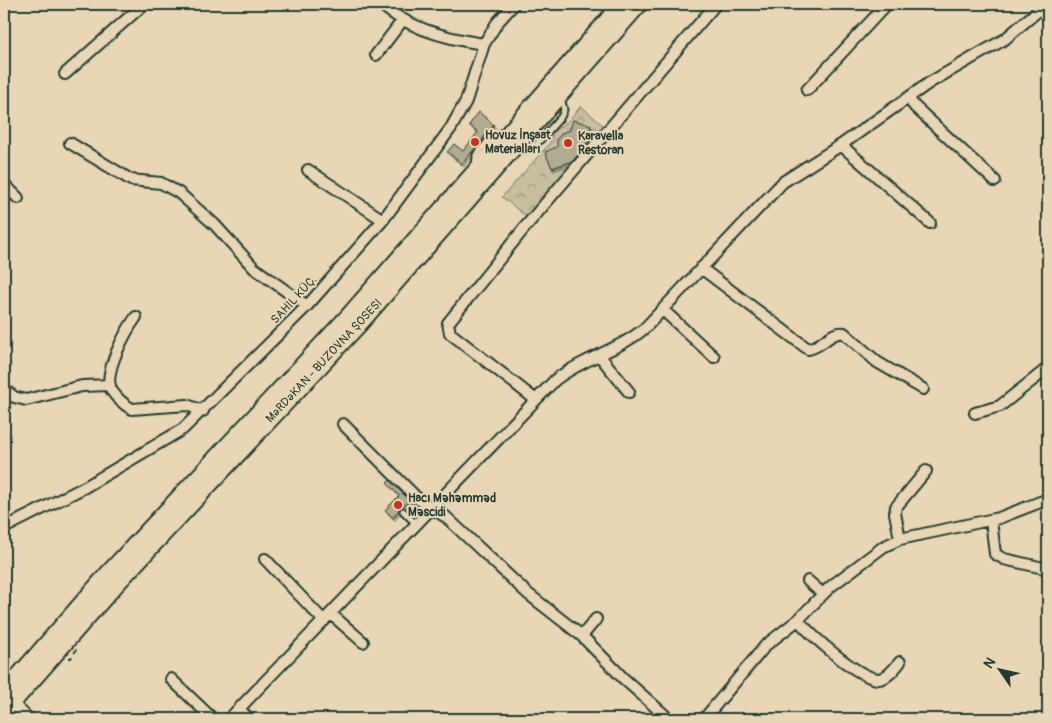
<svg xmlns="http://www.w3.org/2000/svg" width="1052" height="723" viewBox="0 0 1052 723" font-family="Pangolin,sans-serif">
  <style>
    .park { fill: url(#park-crowns); stroke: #737d6a }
    .building { fill: #b1ab90; stroke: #1f3d34; filter: url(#shadow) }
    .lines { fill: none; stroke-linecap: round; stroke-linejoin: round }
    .lane-casing { stroke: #1f3d34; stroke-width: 9 }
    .street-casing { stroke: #1f3d34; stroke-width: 14 }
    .primary-casing { stroke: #1f3d34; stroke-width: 20 }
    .path { stroke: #1f3d34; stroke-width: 2; stroke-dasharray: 4 4; stroke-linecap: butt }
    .lane { stroke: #e8d6b4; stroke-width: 5 }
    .street { stroke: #e8d6b4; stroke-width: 10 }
    .primary { stroke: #e8d6b4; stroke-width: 16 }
    .poi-dot { fill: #c8321e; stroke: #e8d6b4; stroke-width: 2 }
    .labels { text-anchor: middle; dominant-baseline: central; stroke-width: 4; stroke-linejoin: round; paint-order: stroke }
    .poi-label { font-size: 12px; font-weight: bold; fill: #1f3d34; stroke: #e8d6b4; text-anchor: start }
    .street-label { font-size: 12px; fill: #1f3d34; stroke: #e8d6b4 }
  </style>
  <defs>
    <pattern id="park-crowns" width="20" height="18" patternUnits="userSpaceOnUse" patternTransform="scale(1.25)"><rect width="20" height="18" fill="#c7bd9f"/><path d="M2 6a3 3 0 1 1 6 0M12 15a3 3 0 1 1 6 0" fill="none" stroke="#a19b82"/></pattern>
    <filter id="shadow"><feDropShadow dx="2" dy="3" stdDeviation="0" flood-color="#0004"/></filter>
  </defs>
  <rect width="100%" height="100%" fill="#e8d6b4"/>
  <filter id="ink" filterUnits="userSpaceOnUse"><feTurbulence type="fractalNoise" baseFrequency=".02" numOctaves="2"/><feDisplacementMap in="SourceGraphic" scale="10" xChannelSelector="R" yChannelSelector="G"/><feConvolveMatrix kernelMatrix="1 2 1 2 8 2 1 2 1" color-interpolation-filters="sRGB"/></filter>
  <g filter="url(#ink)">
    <!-- park -->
    <path class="park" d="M581,106L606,128L528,218L502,197L550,143C552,129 558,129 567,122C572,118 577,111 581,106Z"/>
    <!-- building -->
    <path class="building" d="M479,112L494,125L462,164L447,152L454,144L463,151L478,132L469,125Z
      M573,120L591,125L585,146L573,161L552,168L545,152L557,147V139L562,133L570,130Z
      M390,480L410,501L400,508L393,518L385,510L399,496L387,483Z"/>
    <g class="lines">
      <!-- lane casing -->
      <g class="lane-casing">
        <path id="lane" d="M518,146H535L561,117L564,110L561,97
          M475,166L476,155L489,140H498
          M403,511L416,524"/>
      </g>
      <!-- street casing -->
      <g class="street-casing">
        <path id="street" d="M381,4C408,29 448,39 484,44
          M376,55L402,21
          M65,74L144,4
          M807,90L887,4
          M908,98L915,107L995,181
          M70,143L131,180L161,183L179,193L215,225L254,268L307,306
          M841,145L930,223
          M308,170L383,220
          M4,184L18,198
          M701,268L808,349C822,347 830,331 844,333L877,362L923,389
          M663,310L714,357
          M136,317C126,331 105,369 110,387C113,395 124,405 132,409L187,405L203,411
          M599,355L629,392
          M4,389L14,397L26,400L82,386L110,385
          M536,400L450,333L448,323L526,226L716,4
          M975,413L1000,406L1048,368
          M343,424L418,499L446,517L527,593L582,636L623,678L669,719
          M991,520L995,554L1004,559L1048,569
          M4,528L85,487L183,429L307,306L383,220L451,128L466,101L484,44L497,23L514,4
          M900,539L895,513L896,507L926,471
          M265,559L324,621
          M808,581L823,594
          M331,614L363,642
          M798,620C812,636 859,679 879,679C888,678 895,668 900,662
          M582,636L596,619
          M171,679L213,719
          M12,703L29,719
          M239,709L249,719
          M229,719L555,380C583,358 618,351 645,328L783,182L841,145L929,83L1005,39L1046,4
          M704,719L766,645L798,620L830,587L883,547L900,539L999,518L1048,499"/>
      </g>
      <!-- primary casing -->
      <g class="primary-casing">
        <path id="primary" d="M4,693L107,575L348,317L622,4
          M4,712L116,584L358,325L639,4"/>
      </g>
      <!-- path -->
      <path class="path" d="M69,658H71L78,647"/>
      <!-- lane -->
      <use href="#lane" class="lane"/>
      <!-- street -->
      <use href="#street" class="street"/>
      <!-- primary -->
      <use href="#primary" class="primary"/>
    </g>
  </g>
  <!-- markers -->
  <g class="poi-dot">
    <circle cx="475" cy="142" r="5"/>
    <circle cx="568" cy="143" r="5"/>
    <circle cx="398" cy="505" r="5"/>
  </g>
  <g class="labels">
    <!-- poi labels -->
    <g class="poi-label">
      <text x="485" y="135">Hovuz İnşaat<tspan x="485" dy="14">Materialları</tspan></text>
      <text x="578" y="136">Karavella<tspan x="578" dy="14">Restoran</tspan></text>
      <text x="408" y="498">Hacı Məhəmməd<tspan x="408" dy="14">Məscidi</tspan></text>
    </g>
    <!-- street labels -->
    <g class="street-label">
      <text transform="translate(294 300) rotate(-47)">SAHIL KÜÇ.</text>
      <text transform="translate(324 361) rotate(-47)">MƏRDƏKAN - BUZOVNA ŞOSESI</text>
    </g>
  </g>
  <!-- margin -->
  <rect width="1052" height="723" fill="none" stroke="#e8d6b4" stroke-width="20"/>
  <rect x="10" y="10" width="1032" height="703" fill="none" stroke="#1f3d34" stroke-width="2" filter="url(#ink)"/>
  <!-- north arrow -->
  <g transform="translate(1000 670) rotate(304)" stroke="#e8d6b4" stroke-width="4" paint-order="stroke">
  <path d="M0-4L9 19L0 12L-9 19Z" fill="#1f3d34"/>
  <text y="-8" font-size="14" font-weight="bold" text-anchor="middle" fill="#1f3d34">N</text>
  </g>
</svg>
